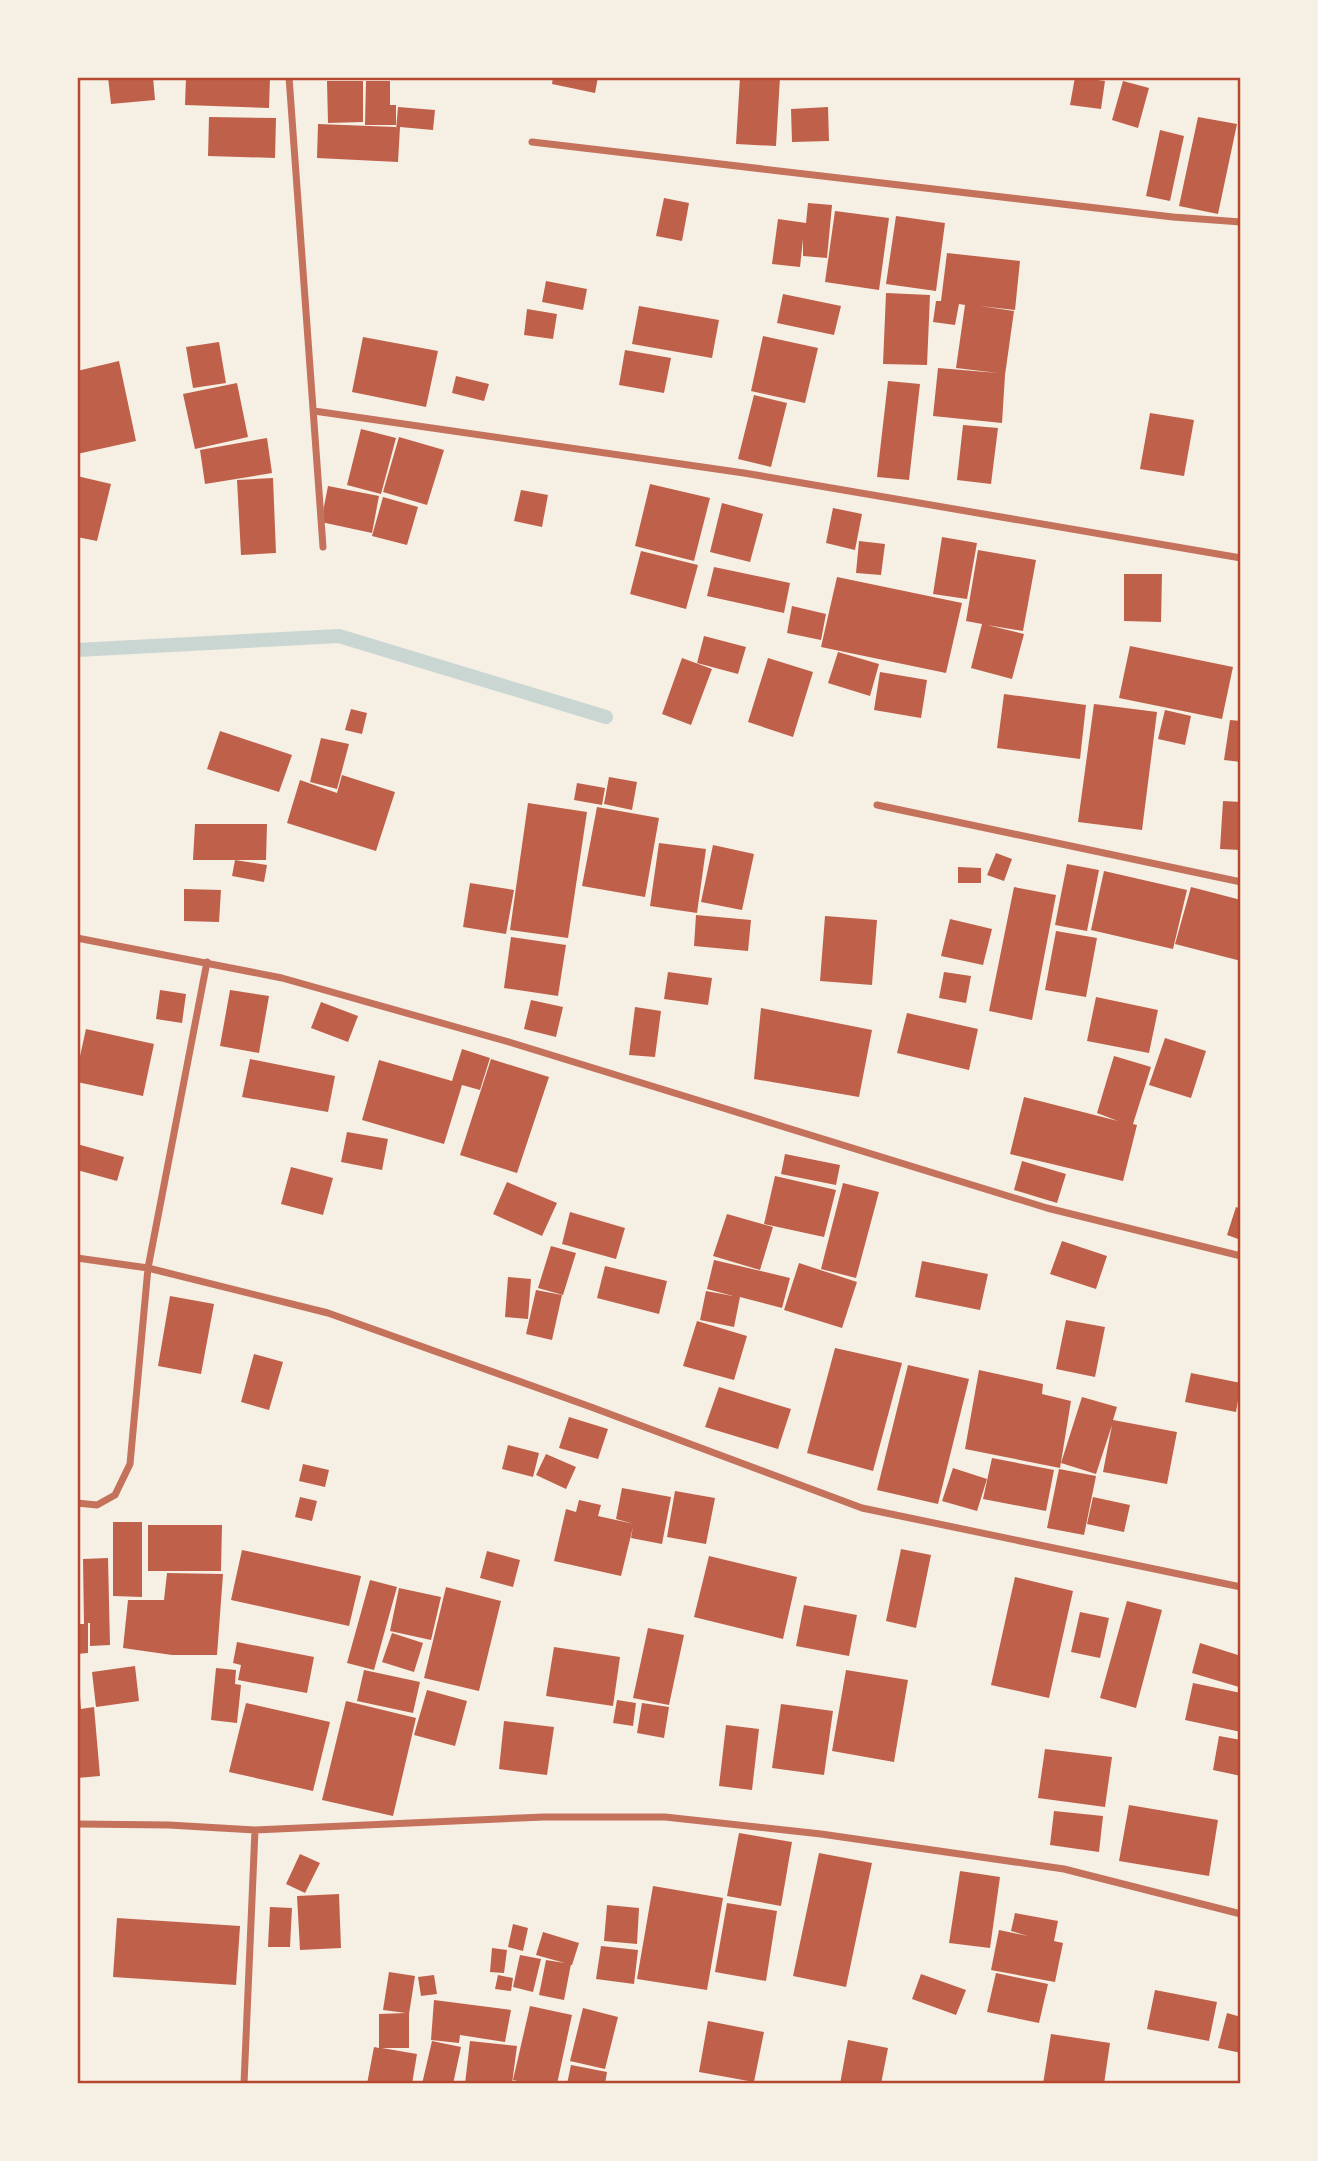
<svg xmlns="http://www.w3.org/2000/svg" width="1318" height="2161" viewBox="0 0 1318 2161" font-family="'DM Sans',sans-serif">
  <style>
    .lines { fill: none; stroke-linecap: round; stroke-linejoin: round }
    .stream { stroke: #c9d6d2; stroke-width: 14 }
    .building { fill: #bf614a }
    .minor { stroke: #c5725c; stroke-width: 7 }
    .neatline { fill: none; stroke: #b5482f; stroke-width: 2.5 }
  </style>
  <rect width="100%" height="100%" fill="#f6efe4"/>
  <g class="lines">
    <!-- stream -->
    <path class="stream" d="M77,650L339,636L606,717"/>
  </g>
  <!-- building -->
  <path class="building" d="M108,77H153L155,100L111,104Z
    M186,77H270L269,108L185,105Z
    M553,77H598L595,93L552,84Z
    M740,77H780L776,146L736,144Z
    M1075,77L1105,81L1101,109L1070,105Z
    M327,81H363V122L328,123Z
    M366,81H390V105H396V125H365Z
    M1123,81L1149,88L1138,128L1112,120Z
    M398,107L435,110L433,130L400,127L398,162L317,158L318,124L396,127V130Z
    M828,107L829,141L792,142L791,109Z
    M209,117L276,118L275,158L208,156Z
    M1198,117L1237,124L1218,214L1179,206Z
    M1160,130L1184,136L1170,201L1146,196Z
    M664,198L689,203L682,241L656,236Z
    M808,203L832,205L827,258L803,256V239L800,267L772,264L778,219L806,223Z
    M835,211L889,218L879,290L825,282Z
    M896,216L945,223L936,291L886,284Z
    M947,253L1020,261L1015,310L980,306L1014,311L1005,375L1002,423L933,416L938,368L998,373L956,368L965,305L959,304L955,325L933,322L936,301H941Z
    M546,281L587,289L583,310L542,302Z
    M886,293L930,295L927,365L883,364Z
    M783,294L841,306L834,335L777,323Z
    M639,306L719,320L712,358L632,344Z
    M527,309L557,314L553,339L524,335Z
    M763,336L818,348L805,403L751,391Z
    M363,337L438,351L426,407L352,392Z
    M219,342L226,383L193,388L186,347Z
    M625,350L671,358L664,393L619,385Z
    M119,361L136,441L77,454V371Z
    M456,376L489,384L484,401L452,393Z
    M888,381L920,384L909,480L877,477Z
    M237,383L248,437L195,449L183,394Z
    M754,395L787,403L771,467L738,459Z
    M1150,413L1194,420L1184,476L1140,469Z
    M963,425L998,428L991,484L957,480Z
    M361,429L396,438L381,494L347,485Z
    M399,437L444,450L427,505L383,492Z
    M267,438L272,473L205,484L200,450Z
    M77,476L111,484L97,541L77,537Z
    M273,478L276,553L241,555L237,480Z
    M650,484L710,498L694,561L635,546Z
    M328,486L379,496L372,533L321,522Z
    M521,490L548,495L542,527L514,521Z
    M383,497L418,507L407,545L372,536Z
    M722,503L763,514L750,562L710,552Z
    M833,508L862,514L855,550L826,543Z
    M942,537L977,543L967,599L933,594Z
    M859,541L885,544L881,575L856,573Z
    M978,550L1036,560L1023,631L987,625L1024,634L1012,679L971,668L982,624L966,621Z
    M641,551L698,565L686,609L630,594Z
    M714,567L790,583L784,613L707,596Z
    M1124,574H1162L1161,622L1124,621Z
    M837,577L962,603L946,673L821,647Z
    M792,606L826,614L821,640L787,633Z
    M704,636L746,647L738,674L697,663Z
    M1130,646L1233,667L1222,719L1119,698Z
    M838,652L879,664L870,696L828,683Z
    M682,658L712,669L691,725L662,714Z
    M768,658L813,672L793,737L748,722Z
    M880,672L927,680L921,718L874,710Z
    M1004,694L1086,705L1080,759L997,748Z
    M1094,704L1157,712L1142,830L1078,822Z
    M351,709L367,713L362,734L345,730Z
    M1165,710L1191,716L1185,745L1158,739Z
    M1230,720L1241,721V762L1224,760Z
    M220,731L292,755L279,792L207,769Z
    M321,738L349,744L337,789L310,782Z
    M342,775L395,792L376,851L287,823L300,780L337,793Z
    M609,777L637,782L632,810L604,804Z
    M577,783L605,788L602,805L574,800Z
    M1223,801L1241,802V850L1220,849Z
    M528,803L587,812L568,938L510,930Z
    M597,807L659,818L645,897L582,886Z
    M195,824H267L266,860H235L267,865L264,882L232,876L235,860H193Z
    M659,843L706,849L697,913L650,906Z
    M713,845L754,854L742,910L701,902Z
    M996,853L1012,859L1004,881L987,875Z
    M1067,864L1099,870L1087,931L1055,925Z
    M958,867L981,868V883H958Z
    M1104,871L1187,890L1173,949L1091,930Z
    M470,883L514,890L506,934L463,927Z
    M1014,887L1056,895L1032,1020L989,1011Z
    M1191,887L1241,900V961L1175,944Z
    M184,889L221,890L219,922L184,921Z
    M696,915L751,920L748,951L694,946Z
    M825,916L877,920L872,985L820,981Z
    M950,919L992,929L983,965L941,956Z
    M1056,931L1097,938L1086,997L1045,990Z
    M511,937L566,945L558,996L504,988Z
    M668,972L712,978L708,1005L664,999Z
    M944,972L971,976L966,1003L939,998Z
    M160,990L186,994L182,1023L156,1019Z
    M230,990L269,996L259,1053L220,1046Z
    M1096,997L1158,1010L1149,1053L1087,1041Z
    M531,1000L563,1007L556,1037L524,1029Z
    M321,1002L358,1016L348,1042L311,1028Z
    M635,1007L661,1011L655,1057L629,1055Z
    M761,1008L872,1030L859,1097L754,1079Z
    M907,1013L978,1029L969,1070L897,1053Z
    M86,1029L154,1044L143,1096L77,1082V1070Z
    M1165,1038L1206,1051L1191,1098L1149,1085Z
    M462,1049L490,1058L480,1090L462,1085L444,1144L362,1120L379,1060L452,1081Z
    M1114,1056L1151,1067L1133,1124L1137,1125L1123,1181L1010,1154L1024,1097L1118,1121L1097,1113Z
    M250,1059L335,1076L328,1112L242,1097Z
    M491,1059L549,1077L517,1173L460,1155Z
    M347,1132L388,1139L382,1170L341,1162Z
    M77,1144L124,1157L117,1181L77,1170Z
    M785,1154L840,1165L836,1185L781,1174Z
    M1022,1161L1066,1174L1057,1203L1014,1190Z
    M291,1167L333,1178L323,1215L281,1204Z
    M775,1176L836,1190L824,1237L764,1224Z
    M507,1182L557,1203L542,1236L493,1214Z
    M843,1183L879,1192L856,1278L821,1269Z
    M1236,1207L1241,1209V1240L1227,1235Z
    M570,1212L625,1228L616,1259L562,1244Z
    M727,1214L773,1227L760,1270L713,1256Z
    M1062,1241L1107,1256L1096,1289L1050,1274Z
    M551,1246L576,1253L563,1295L538,1288Z
    M714,1260L790,1278L782,1308L740,1297L734,1327L700,1320L706,1291L733,1296L707,1289Z
    M922,1261L988,1274L980,1310L915,1297Z
    M799,1263L857,1282L842,1328L784,1310Z
    M605,1266L667,1281L659,1314L597,1298Z
    M508,1277L531,1279L528,1319L505,1317Z
    M536,1290L562,1295L552,1340L526,1334Z
    M170,1296L214,1304L201,1374L158,1366Z
    M1066,1320L1105,1327L1095,1377L1056,1369Z
    M697,1321L747,1336L734,1380L683,1366Z
    M835,1348L902,1363L873,1471L807,1453Z
    M254,1354L283,1362L269,1410L241,1402Z
    M908,1365L969,1379L938,1504L877,1490Z
    M979,1370L1043,1384L1042,1394L1071,1401L1060,1468L965,1449Z
    M1191,1373L1241,1383L1236,1412L1185,1402Z
    M719,1387L791,1409L778,1449L705,1427Z
    M1082,1397L1117,1407L1113,1420L1177,1432L1167,1484L1103,1472L1112,1425L1096,1474L1061,1463Z
    M569,1417L608,1429L598,1459L559,1448Z
    M508,1445L539,1453L533,1477L502,1469Z
    M546,1454L576,1467L566,1489L536,1475Z
    M992,1458L1054,1470L1046,1511L983,1499Z
    M303,1464L329,1470L325,1487L299,1481Z
    M953,1468L987,1479L977,1511L942,1501Z
    M1059,1469L1096,1476L1084,1535L1047,1528Z
    M622,1488L671,1497L662,1544L631,1538L633,1527L621,1576L554,1561L566,1509L576,1512L579,1500L601,1505L598,1516L634,1524L616,1519Z
    M675,1491L715,1498L706,1544L667,1537Z
    M300,1497L317,1501L312,1521L295,1517Z
    M1093,1497L1130,1505L1124,1532L1087,1524Z
    M113,1522H142V1597L113,1596Z
    M148,1525H222L221,1571H148Z
    M901,1549L931,1555L916,1628L886,1621Z
    M242,1550L361,1576L349,1626L231,1600Z
    M487,1551L520,1560L513,1587L480,1578Z
    M709,1556L797,1577L783,1639L694,1617Z
    M108,1558L110,1645L90,1646V1623H88V1653L77,1654V1624H84L83,1559Z
    M167,1573L223,1574L217,1655H172L123,1648L128,1600H164Z
    M1015,1577L1073,1591L1049,1698L991,1685Z
    M370,1580L397,1587L374,1670L347,1663Z
    M446,1587L501,1601L479,1691L424,1678Z
    M399,1588L441,1597L431,1640L390,1631Z
    M1127,1601L1162,1610L1136,1708L1100,1698Z
    M804,1605L857,1615L849,1656L796,1646Z
    M1080,1612L1109,1618L1100,1658L1071,1652Z
    M648,1628L684,1635L669,1705L633,1698Z
    M392,1633L423,1643L414,1672L382,1662Z
    M237,1642L314,1657L307,1693L238,1680L241,1665L233,1663Z
    M1200,1643L1241,1656L1239,1687L1192,1673Z
    M554,1647L620,1657L613,1706L546,1696Z
    M135,1666L139,1701L96,1707L92,1672Z
    M216,1668L236,1670L235,1684L241,1685L237,1723L211,1720Z
    M364,1670L420,1682L413,1713L357,1701Z
    M846,1670L908,1680L894,1762L832,1751Z
    M1193,1683L1241,1693V1732L1185,1720Z
    M427,1690L467,1701L455,1746L414,1735Z
    M77,1696H80L81,1709L94,1707L100,1776L77,1778Z
    M617,1700L636,1703L633,1726L613,1723Z
    M346,1701L416,1718L393,1816L322,1800Z
    M246,1703L330,1722L313,1791L229,1772Z
    M642,1703L669,1707L664,1738L637,1733Z
    M781,1704L833,1711L824,1775L772,1768Z
    M504,1721L554,1727L547,1775L499,1769Z
    M726,1725L759,1729L752,1790L719,1786Z
    M1219,1736L1241,1740V1776L1213,1770Z
    M1045,1749L1112,1757L1105,1807L1038,1798Z
    M1129,1805L1218,1820L1209,1876L1119,1861Z
    M1054,1811L1103,1816L1099,1852L1050,1845Z
    M739,1833L792,1842L781,1906L727,1896Z
    M819,1853L872,1863L846,1987L793,1976Z
    M300,1854L320,1863L305,1893L286,1884Z
    M960,1871L1000,1877L990,1948L949,1943Z
    M653,1886L723,1898L707,1990L637,1979Z
    M339,1894L341,1948L300,1950L297,1896Z
    M727,1903L777,1911L766,1981L715,1972Z
    M607,1905L639,1908L637,1944L604,1941Z
    M270,1907L292,1908L290,1947H268Z
    M1015,1913L1058,1921L1054,1941L1063,1943L1055,1982L991,1970L999,1930L1028,1936L1011,1931Z
    M117,1918L240,1926L236,1985L113,1977Z
    M513,1924L528,1928L523,1951L508,1947Z
    M543,1932L579,1943L572,1965L536,1955Z
    M601,1946L638,1950L634,1984L596,1979Z
    M492,1948L507,1950L504,1973L490,1972Z
    M520,1955L541,1959L533,1992L513,1987Z
    M546,1960L571,1964L564,2000L539,1995Z
    M389,1972L415,1976L409,2014V2048H382L417,2054L412,2084H367L374,2047L379,2048V2014L406,2013L383,2010Z
    M996,1973L1048,1984L1039,2023L987,2012Z
    M921,1974L966,1990L956,2015L912,1999Z
    M434,1975L437,1994L421,1996L418,1977Z
    M498,1975L513,1978L511,1991L495,1989Z
    M1155,1990L1217,2002L1209,2041L1147,2029Z
    M434,2000L511,2010L505,2042L460,2035L459,2043L431,2040Z
    M530,2006L572,2015L557,2084H531L513,2080Z
    M583,2008L618,2017L605,2069L570,2061Z
    M1227,2013L1241,2017V2053L1218,2048Z
    M708,2021L764,2032L754,2082L699,2072Z
    M1051,2034L1110,2043L1104,2084H1043Z
    M848,2040L888,2048L881,2084H840Z
    M432,2041L461,2047L453,2084H422Z
    M470,2041L517,2046L512,2084H465Z
    M571,2065L607,2072L605,2084H567Z"/>
  <g class="lines">
    <!-- minor -->
    <path class="minor" d="M289,77L323,547
      M532,142L1173,217L1241,222
      M314,411L744,473L1241,558
      M877,805L1241,882
      M77,938L282,978L509,1042L1047,1208L1241,1256
      M77,1258L148,1268L328,1313L591,1407L862,1508L1241,1587
      M77,1503L97,1505L115,1495L130,1464L148,1268L207,962
      M77,1824L169,1825L255,1830L544,1817H665L821,1834L1064,1869L1241,1914
      M244,2084L255,1830"/>
  </g>
  <!-- border -->
  <rect width="1318" height="2161" fill="none" stroke="#f6efe4" stroke-width="158"/>
  <rect x="79" y="79" width="1160" height="2003" class="neatline"/>
</svg>
